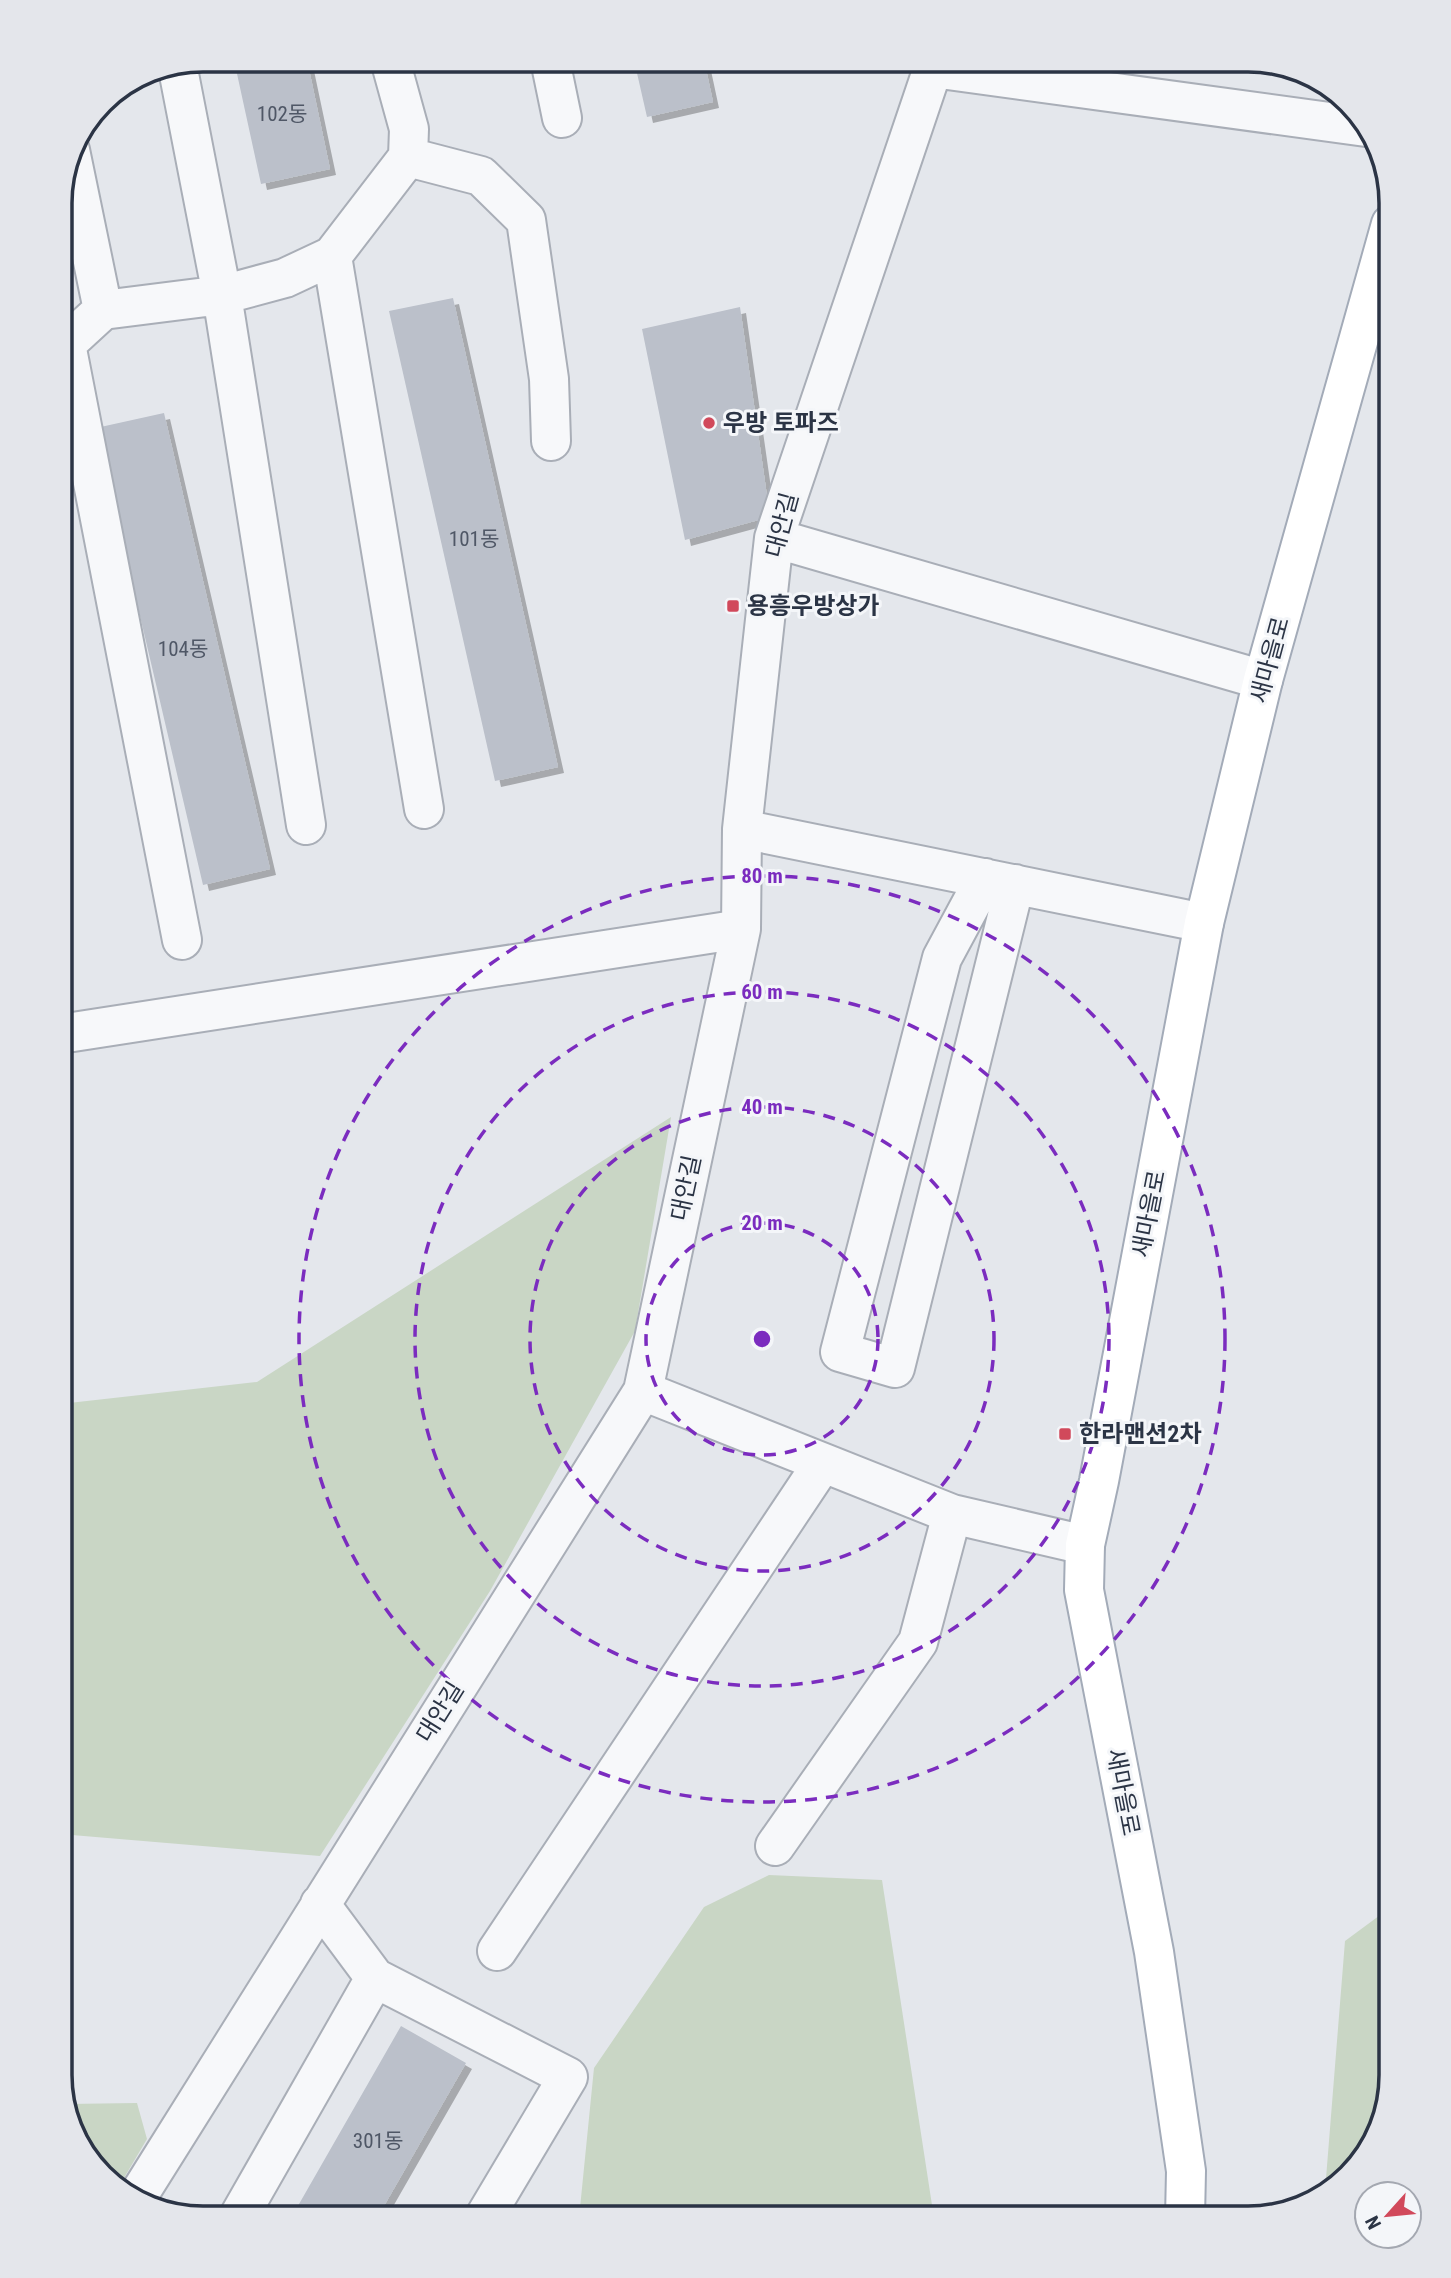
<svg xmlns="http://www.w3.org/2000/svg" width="1451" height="2278" viewBox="0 0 1451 2278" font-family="'Roboto Condensed','Noto Sans KR',sans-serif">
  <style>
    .green { fill: #c9d6c5 }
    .building { fill: #bbc0ca; filter: url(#shadow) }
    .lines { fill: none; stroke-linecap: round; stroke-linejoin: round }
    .minor-casing { stroke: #a9aeb7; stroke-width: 42 }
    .major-casing { stroke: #a3abb8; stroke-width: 42 }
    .minor { stroke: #f7f8fa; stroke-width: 38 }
    .major { stroke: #fff; stroke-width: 38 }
    .ring { fill: none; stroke: #7b2cbf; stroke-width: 3.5; stroke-dasharray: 12 9 }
    .poi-dot { fill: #d1495b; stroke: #f4f6f9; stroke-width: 2.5 }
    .labels { text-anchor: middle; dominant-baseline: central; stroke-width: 6; stroke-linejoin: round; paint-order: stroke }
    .number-label { font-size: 21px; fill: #4f5766 }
    .poi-label { font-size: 24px; font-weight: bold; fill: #2b3445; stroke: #f4f6f9; text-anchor: start }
    .street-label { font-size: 24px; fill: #2b3445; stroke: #f4f6f9 }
    .rim { fill: none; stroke: #2b3445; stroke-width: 3.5 }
    .centre { fill: #7b2cbf; stroke: #f4f6f9; stroke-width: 3.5 }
    .ring-label { font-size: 21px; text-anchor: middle; font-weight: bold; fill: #7b2cbf; stroke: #f4f6f9; stroke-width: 6; stroke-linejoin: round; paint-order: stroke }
  </style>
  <defs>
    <filter id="shadow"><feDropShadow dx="6" dy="6" stdDeviation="0" flood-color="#0004"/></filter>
  </defs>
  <rect width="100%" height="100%" fill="#e4e7ec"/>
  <!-- green -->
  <path class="green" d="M671,1117L635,1331L490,1591L320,1856L60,1834V1404L257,1382Z
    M769,1875L882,1880L934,2218H579L594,2068L704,1907Z
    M1391,1907V2076L1372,2147L1325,2191L1345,1941Z
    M137,2103L147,2139L118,2188L74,2139L66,2104Z"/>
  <!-- building -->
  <path class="building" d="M234,60H307L330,169L261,184Z
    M634,60H704L713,102L647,117Z
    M453,298L558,767L495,781L389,311Z
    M740,307L770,517L685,540L642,329Z
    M164,413L270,869L203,885L96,428Z
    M401,2026L466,2063L377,2218H291Z"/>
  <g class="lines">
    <!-- minor casing -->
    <g class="minor-casing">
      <path id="minor" d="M390,60L409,129L408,157L481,176L526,220L549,379L551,441
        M550,60L562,118
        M177,64L222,295L306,825
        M933,68L1366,127
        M70,150L103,310
        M332,256L424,809
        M60,343L66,344L103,310L222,295L285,278L332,256L408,157
        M66,344L182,940
        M774,538L1263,680
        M742,829L1204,923
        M985,878L942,958L840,1352L895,1368L1015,884
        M60,1034L741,929
        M643,1391L952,1514L1085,1545
        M775,1846L918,1642L952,1514
        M320,1904L375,1978L568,2077L484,2218
        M497,1951L822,1464
        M136,2199L643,1391L741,929L742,829L774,538L933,68L934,60
        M238,2218L375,1978"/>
    </g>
    <!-- major casing -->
    <g class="major-casing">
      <path id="major" d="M1185,2218L1186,2171L1154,1952L1084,1590L1085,1545L1099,1481L1204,923L1263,680L1391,224"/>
    </g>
    <!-- minor -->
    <use href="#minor" class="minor"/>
    <!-- major -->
    <use href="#major" class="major"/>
  </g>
  <!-- distance rings -->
  <g class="ring">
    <circle cx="762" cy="1339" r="116"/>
    <circle cx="762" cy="1339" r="232"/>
    <circle cx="762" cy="1339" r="347"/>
    <circle cx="762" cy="1339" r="463"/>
  </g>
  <!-- markers -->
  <g class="poi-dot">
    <circle cx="709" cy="423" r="7"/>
    <rect x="726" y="599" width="14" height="14" rx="3.5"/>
    <rect x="1058" y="1427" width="14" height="14" rx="3.5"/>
  </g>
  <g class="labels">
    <!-- number labels -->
    <g class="number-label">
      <text x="282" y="114">102동</text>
      <text x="474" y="539">101동</text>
      <text x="183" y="649">104동</text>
      <text x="378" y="2141">301동</text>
    </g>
    <!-- poi labels -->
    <g class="poi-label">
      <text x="723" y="423">우방 토파즈</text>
      <text x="747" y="606">용흥우방상가</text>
      <text x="1079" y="1434">한라맨션2차</text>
    </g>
    <!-- street labels -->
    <g class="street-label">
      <text transform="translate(782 525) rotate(-75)">대안길</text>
      <text transform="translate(1270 660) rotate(-75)">새마을로</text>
      <text transform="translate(686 1188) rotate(-78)">대안길</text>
      <text transform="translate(1149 1214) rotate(-79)">새마을로</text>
      <text transform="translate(440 1712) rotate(-58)">대안길</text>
      <text transform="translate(1123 1792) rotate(79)">새마을로</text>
    </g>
  </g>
  <!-- crop -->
  <path d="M0 0H1451V2278H0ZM203 72H1248A131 131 0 0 1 1379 203V2075A131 131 0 0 1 1248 2206H203A131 131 0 0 1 72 2075V203A131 131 0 0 1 203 72Z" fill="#e4e6eb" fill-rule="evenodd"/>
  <path class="rim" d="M203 72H1248A131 131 0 0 1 1379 203V2075A131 131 0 0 1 1248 2206H203A131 131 0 0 1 72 2075V203A131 131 0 0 1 203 72Z"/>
  <circle cx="762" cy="1339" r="10" class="centre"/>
  <g class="ring-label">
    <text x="762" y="883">80 m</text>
    <text x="762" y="999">60 m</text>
    <text x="762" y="1114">40 m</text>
    <text x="762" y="1230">20 m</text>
  </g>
  <!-- north arrow -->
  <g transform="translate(1388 2215) rotate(243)"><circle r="33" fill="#f4f6f9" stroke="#a4a8b1" stroke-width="2"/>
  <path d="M0-5L12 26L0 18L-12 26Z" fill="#d1495b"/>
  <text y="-10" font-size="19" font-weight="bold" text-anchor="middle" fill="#2b3445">N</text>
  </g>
</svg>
